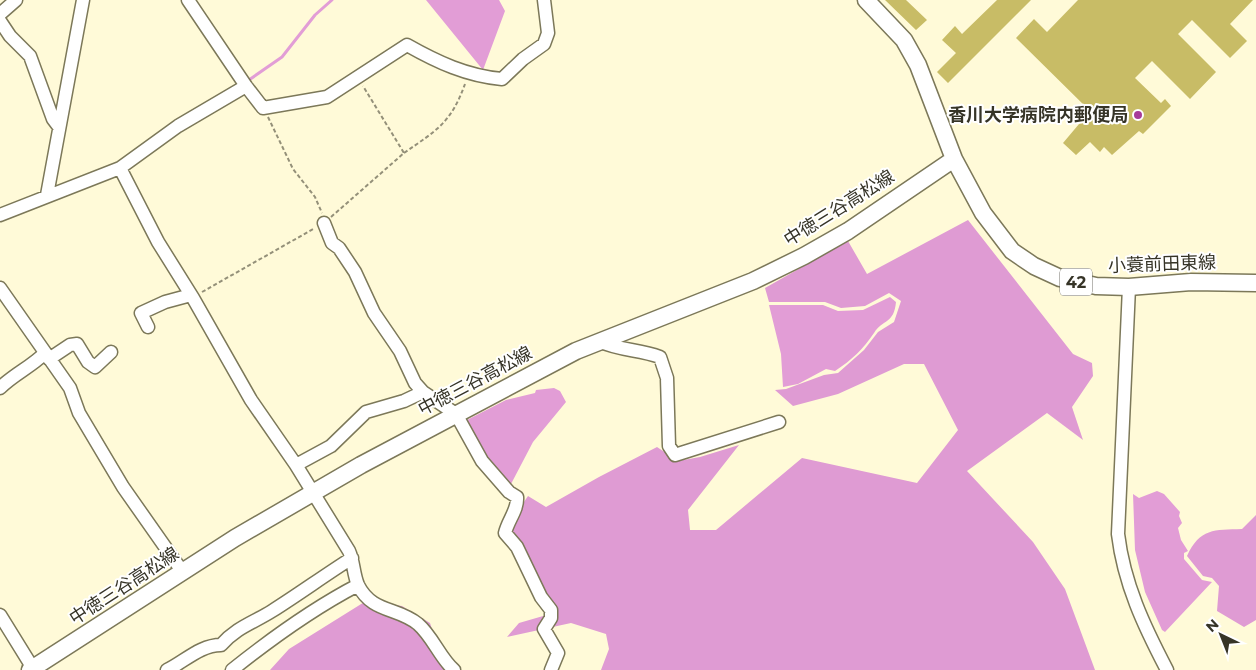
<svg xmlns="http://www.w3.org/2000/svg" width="1256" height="670" viewBox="0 0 1256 670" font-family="Montserrat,'Noto Sans JP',sans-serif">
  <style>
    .forest { fill: #df9bd3 }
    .water { fill: #e29dd6 }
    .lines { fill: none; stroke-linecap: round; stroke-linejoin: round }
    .stream { stroke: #e29dd6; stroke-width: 3 }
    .building { fill: #c8bc66 }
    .minor-casing { stroke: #7c7859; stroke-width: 15 }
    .major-casing { stroke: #7c7859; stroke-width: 19 }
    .path { stroke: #949079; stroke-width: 2; stroke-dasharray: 4 2.5; stroke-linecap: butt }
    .minor { stroke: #fff; stroke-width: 12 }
    .major { stroke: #fff; stroke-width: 16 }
    .poi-dot { fill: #a73b9a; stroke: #fff; stroke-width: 2 }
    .labels { text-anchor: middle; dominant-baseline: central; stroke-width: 4; stroke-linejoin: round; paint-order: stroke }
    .shield { fill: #fff; stroke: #727168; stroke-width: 1 }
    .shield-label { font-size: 16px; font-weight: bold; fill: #363427 }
    .poi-label { font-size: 18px; font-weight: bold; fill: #363427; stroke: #fff; text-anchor: end }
    .street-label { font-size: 18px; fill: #363427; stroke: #fff }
  </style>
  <rect width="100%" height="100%" fill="#fffad8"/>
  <!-- forest -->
  <path class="forest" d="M968,220L1073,354L1092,363L1093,376L1072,407L1083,440L1047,413L967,471L1033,542L1065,589L1095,670H601L609,649L606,634L571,623L507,637L519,623L550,614L509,524L528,496L546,507L599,477L657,447L678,461L700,457L739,445L688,510L690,530H716L802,458L917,483L958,430L924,364H904L838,394L793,406L775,390L786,389L824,375L838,373L864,350L878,332L894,322L901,301L889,293L865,306L841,308L825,302H769L765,288L848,241L867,274Z
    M1256,515V620L1244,627L1217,611L1219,586L1212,578L1203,576L1187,556C1200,528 1214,530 1242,529Z
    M366,601L402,606L430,623L439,650L454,670H270L289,649Z"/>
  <!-- water -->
  <path class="water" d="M426,0H499L505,11L483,70Z
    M890,297L896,302C894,324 883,319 874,333C863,349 852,360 835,371L826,369L798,384L783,387L781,354L769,305H823L838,311L863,310Z
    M554,388L560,391L566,402L533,442L511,484L487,456L467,420L506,400L535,393L536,390Z
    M1157,491L1164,494L1180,512L1179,516L1182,523L1178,528L1181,540L1188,551L1184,553V559L1202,580L1212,582L1165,632L1162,630L1145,592L1135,550L1133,494L1139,498Z"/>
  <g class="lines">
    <!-- stream -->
    <path class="stream" d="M246,82L282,57L315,15L332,0"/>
  </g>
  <!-- building -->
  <path class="building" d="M885,0H906L927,20L916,30Z
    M997,0H1031L948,83L937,72L956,53L942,40L955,26L962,34Z
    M1078,0H1253L1230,24L1247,41L1230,58L1192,20L1178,34L1216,72L1190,99L1152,61L1135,78L1161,103L1165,99L1171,106L1143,134L1139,131L1112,155L1104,147L1100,152L1090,142L1076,155L1063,143L1090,111L1016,38L1034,19L1047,32Z"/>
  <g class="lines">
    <!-- minor casing -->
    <g class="minor-casing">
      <path id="minor" d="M188,0L246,86
        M0,14L16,0
        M0,21L10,36L30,56L53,119L59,127
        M120,168L158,242L193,298L251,400L296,465L349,551C354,562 353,573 358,585C372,613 397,607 418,624C433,637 440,658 454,670
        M47,195L83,0
        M0,215L120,168L178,126L246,86L263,108L327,97L407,45C437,62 467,76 502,79L523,59L544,44L548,33L544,0
        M324,223L332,243L339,248L355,272L374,313L400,351L415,383L423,392L456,414L482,461L509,492L517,497C518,510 508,520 505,533L517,547L541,597L551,610V618L544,629L558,653L551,670
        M1129,287L1118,534C1124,584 1144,626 1167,670
        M0,288L70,388L79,413L123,487L182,571
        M148,327L141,313L165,302L191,295
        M599,341C620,351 639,349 660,357L667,378L669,446L675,455L779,422
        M49,359L70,345L77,344L88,362L95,367L111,352
        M0,388C14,374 31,367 45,353
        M296,465L331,446L366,412L404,401L423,392
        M0,615L34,670
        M167,670C184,662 200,645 221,645C237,627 253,623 272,611C299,594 325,575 352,558
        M232,670C272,638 312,609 358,585"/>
    </g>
    <!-- major casing -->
    <g class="major-casing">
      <path id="major" d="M866,0L904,40L918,65L954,159L983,213L1012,251L1034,266L1060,278L1096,286L1129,287L1191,282L1256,283
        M30,670L235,538L361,465L576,351L753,281L804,256L848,231L954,159"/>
    </g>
    <!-- path -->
    <path class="path" d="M268,117L293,169L315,197L322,213
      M404,153C437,130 451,123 465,84
      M331,217L404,153L363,86
      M202,292L315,228"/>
    <!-- minor -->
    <use href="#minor" class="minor"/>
    <!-- major -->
    <use href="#major" class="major"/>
  </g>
  <!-- markers -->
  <circle class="poi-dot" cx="1138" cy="115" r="5"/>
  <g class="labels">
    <!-- shield labels -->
    <rect class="shield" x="1060" y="268.5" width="32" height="27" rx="4"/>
    <g class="shield-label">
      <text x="1076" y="282">42</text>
    </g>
    <!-- poi labels -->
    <g class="poi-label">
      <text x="1128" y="115">香川大学病院内郵便局</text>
    </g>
    <!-- street labels -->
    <g class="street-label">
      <text transform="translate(839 208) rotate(-32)">中徳三谷高松線</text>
      <text transform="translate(1162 264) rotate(-2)">小蓑前田東線</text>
      <text transform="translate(475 381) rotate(-28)">中徳三谷高松線</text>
      <text transform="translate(124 586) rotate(-33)">中徳三谷高松線</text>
    </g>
  </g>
  <!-- north arrow -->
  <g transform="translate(1221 635) rotate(317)" stroke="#ffffff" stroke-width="4" paint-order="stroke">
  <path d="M0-4L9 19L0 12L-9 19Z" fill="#363427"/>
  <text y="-8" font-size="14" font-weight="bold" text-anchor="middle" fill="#363427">N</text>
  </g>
</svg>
